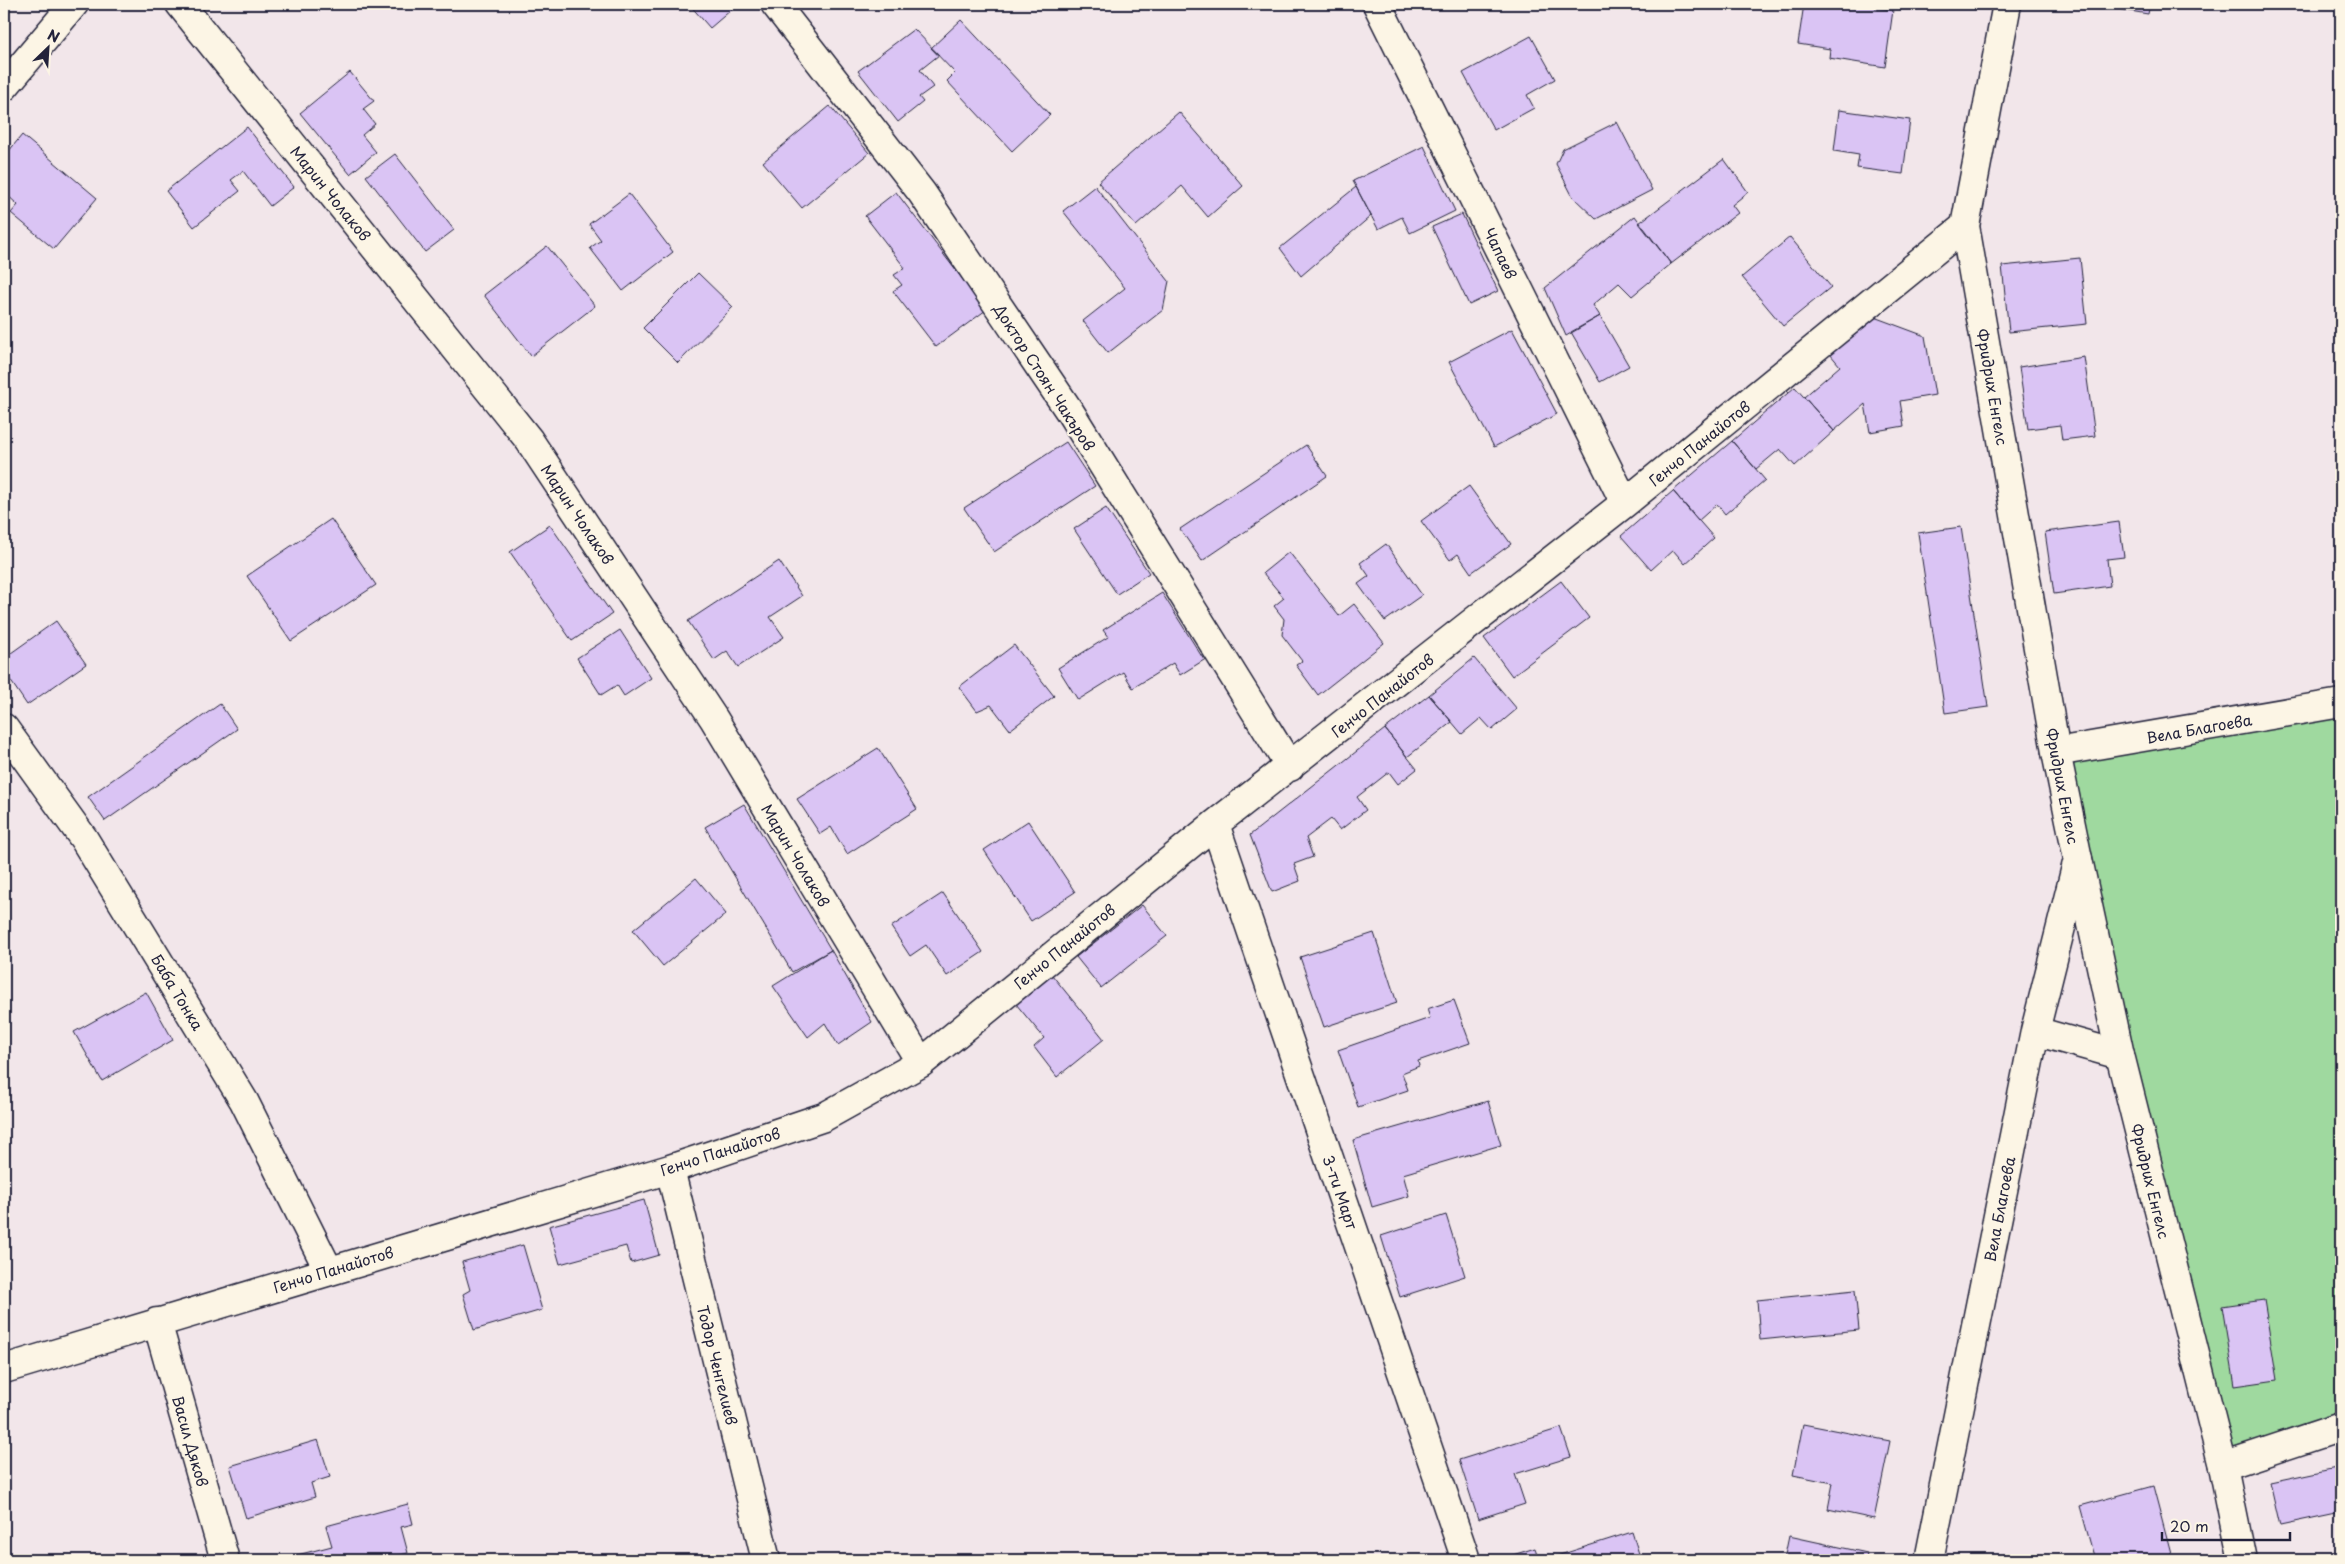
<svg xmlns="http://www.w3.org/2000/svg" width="2345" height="1564" viewBox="0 0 2345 1564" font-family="'Playpen Sans',sans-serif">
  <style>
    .green { fill: #9fd99f; stroke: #607e6d }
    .building { fill: #dac4f4; stroke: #22223b }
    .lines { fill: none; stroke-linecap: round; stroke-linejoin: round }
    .street-casing { stroke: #22223b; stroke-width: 31 }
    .secondary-casing { stroke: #22223b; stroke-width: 31 }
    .street { stroke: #fcf5e5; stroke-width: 28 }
    .secondary { stroke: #fcf5e5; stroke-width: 28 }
    .labels { text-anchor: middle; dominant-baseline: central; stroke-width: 4.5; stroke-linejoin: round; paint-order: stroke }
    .street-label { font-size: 15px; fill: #22223b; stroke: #fcf5e5 }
  </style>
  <rect width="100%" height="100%" fill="#f2e6ea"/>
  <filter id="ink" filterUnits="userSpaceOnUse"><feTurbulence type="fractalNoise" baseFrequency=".02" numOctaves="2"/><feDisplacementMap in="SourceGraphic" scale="10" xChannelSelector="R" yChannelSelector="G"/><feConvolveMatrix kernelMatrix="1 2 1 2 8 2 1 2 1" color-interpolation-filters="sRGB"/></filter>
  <g filter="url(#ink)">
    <!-- green -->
    <path class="green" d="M2341,703V1439L2223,1466L2056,752Z"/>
    <!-- building -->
    <path class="building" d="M689,4H738L710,28Z
      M1804,4H1875V8L1893,10L1885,67L1829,58L1830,49L1798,44Z
      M2087,4H2150L2148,14Z
      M961,20L1050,115L1012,151L947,81L955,73L931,48Z
      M914,29L939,55L920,70L933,87L919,97L923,102L898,122L858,71Z
      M1531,36L1555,79L1527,95L1534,108L1494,130L1463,73Z
      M350,72L374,101L363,109L375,124L362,135L376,152L350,174L300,113Z
      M830,106L869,153L802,208L763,162Z
      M1839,110L1910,120L1903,174L1857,168L1859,155L1834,151Z
      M1179,112L1243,186L1208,217L1182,186L1136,226L1098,182Z
      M1617,122L1652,190L1596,219L1573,197L1556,164L1563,149Z
      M247,127L294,187L270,206L243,171L231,180L240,191L194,227L166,191Z
      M22,135L97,198L54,249L11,213L18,205L4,192V157Z
      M1424,146L1455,211L1410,233L1402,217L1378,229L1353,181Z
      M395,154L454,230L425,252L366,176Z
      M1724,159L1748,192L1732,205L1738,213L1671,264L1639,223Z
      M1095,186L1169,281L1163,310L1108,353L1083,321L1125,288L1063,211Z
      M1356,187L1371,216L1301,276L1280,248Z
      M896,192L986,310L936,347L893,291L902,285L894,275L905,268L865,216Z
      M629,194L673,252L623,291L590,248L601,240L589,224Z
      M1462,214L1498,291L1469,305L1432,227Z
      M1635,216L1671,264L1632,296L1619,283L1593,305L1600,316L1566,336L1545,288Z
      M1790,237L1831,287L1783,326L1742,277Z
      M547,246L595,306L531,356L484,295Z
      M2080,258L2087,324L2009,332L2002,266Z
      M698,273L733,307L678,363L643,328Z
      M1600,316L1629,366L1600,382L1571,332Z
      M1874,317L1925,336L1935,395L1900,401L1904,426L1870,432L1865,404L1834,431L1804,397L1840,366L1830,354Z
      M1512,329L1557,414L1494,447L1449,362Z
      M2084,357L2095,436L2062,440L2060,425L2028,429L2019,367Z
      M1795,387L1834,431L1795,466L1780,449L1756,469L1732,441Z
      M1732,441L1765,480L1725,514L1717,504L1698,521L1673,491Z
      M1066,442L1095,486L994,552L964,508Z
      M1306,445L1327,476L1202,561L1180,529Z
      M1469,486L1511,544L1471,573L1458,554L1450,560L1421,521Z
      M1673,491L1714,538L1685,564L1673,550L1651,570L1621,536Z
      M1106,508L1149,573L1117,594L1074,529Z
      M331,519L376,585L291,641L247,576Z
      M2119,522L2124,557L2107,559L2110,586L2054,594L2045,532Z
      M550,525L612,614L572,641L510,552Z
      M1961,527L1988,707L1945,713L1918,533Z
      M1386,544L1422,595L1385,621L1358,584L1369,576L1360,563Z
      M1289,552L1339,616L1354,604L1384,643L1318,695L1296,665L1302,661L1282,635L1284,619L1274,606L1284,598L1263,573Z
      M779,561L802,596L770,617L784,637L738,667L727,651L714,660L688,621Z
      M1561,581L1589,618L1512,676L1484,638Z
      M1162,593L1204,660L1180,675L1173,663L1133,688L1123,672L1078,700L1058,668L1108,637L1103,630Z
      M56,621L86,664L27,705L4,671V658Z
      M620,630L651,678L624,696L617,685L601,695L577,658Z
      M1014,645L1054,696L1010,730L991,705L977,711L959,687Z
      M1474,658L1517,709L1492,730L1481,718L1462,734L1429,695Z
      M1429,695L1452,722L1407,757L1385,729Z
      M220,704L237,729L105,821L88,797Z
      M1385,729L1417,769L1398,784L1389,772L1357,797L1366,810L1340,830L1331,819L1306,838L1313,857L1294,864L1300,881L1272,892L1250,835Z
      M878,748L917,809L847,854L831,827L820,834L797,799Z
      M744,804L831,950L792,972L705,827Z
      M1028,821L1075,892L1031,921L984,850Z
      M696,878L726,914L663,966L633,930Z
      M943,893L983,952L947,976L926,945L910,956L891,927Z
      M1142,905L1167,936L1101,988L1076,957Z
      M1374,933L1397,1003L1324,1027L1300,957Z
      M831,950L872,1022L838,1045L825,1023L808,1037L773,986Z
      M1052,975L1104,1039L1057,1077L1034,1047L1044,1038L1016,1004Z
      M146,992L173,1040L102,1081L74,1032Z
      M1454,1000L1470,1043L1418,1061L1419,1066L1402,1073L1408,1090L1358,1107L1338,1050L1430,1018L1427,1009Z
      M1488,1101L1501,1145L1403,1174L1409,1196L1372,1207L1353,1140Z
      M644,1200L659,1255L631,1263L626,1246L560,1264L549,1226Z
      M1446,1215L1465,1276L1400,1297L1381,1236Z
      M523,1245L542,1310L474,1330L463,1294L470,1290L462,1262Z
      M1855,1290L1859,1330L1760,1340L1757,1300Z
      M2264,1300L2277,1380L2235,1386L2222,1306Z
      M1803,1424L1890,1441L1874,1519L1828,1509L1833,1483L1793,1475Z
      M1561,1428L1571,1457L1515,1474L1525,1504L1478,1519L1459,1460Z
      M318,1440L330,1477L311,1483L315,1497L246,1518L230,1466Z
      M2341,1467V1513L2280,1526L2270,1482Z
      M2153,1486L2172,1558L2162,1560H2095L2080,1506Z
      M408,1504L413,1524L401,1527L408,1553L381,1560H278L332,1546L326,1526Z
      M1632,1532L1641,1560H1544Z
      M1789,1536L1867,1553L1866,1560H1784Z
      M1535,1548L1538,1560H1497Z"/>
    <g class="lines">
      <!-- street casing -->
      <g class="street-casing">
        <path id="street" d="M180,4L529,440L714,719L921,1063
          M775,4L922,193L1070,412L1290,767
          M1377,4L1625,503
          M4,728L84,839L244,1101L328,1269
          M2056,752L2341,703
          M1215,824L1466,1560
          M2035,1031L2120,1055
          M670,1169L766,1560
          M157,1322L225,1560
          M4,1369L670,1169L824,1117L921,1063L1215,824L1625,503L1965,226
          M2223,1466L2341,1427
          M1929,1560L2035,1031L2078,859"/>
      </g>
      <!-- secondary casing -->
      <g class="secondary-casing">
        <path id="secondary" d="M2007,4L1965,226L2056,752L2078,859L2120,1055L2223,1466L2242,1560
          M4,87L74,4"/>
      </g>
      <!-- street -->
      <use href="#street" class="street"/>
      <!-- secondary -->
      <use href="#secondary" class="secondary"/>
    </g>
  </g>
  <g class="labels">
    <!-- street labels -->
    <g class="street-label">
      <text transform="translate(331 193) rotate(51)">Марин Чолаков</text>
      <text transform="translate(1501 253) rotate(64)">Чапаев</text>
      <text transform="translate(1045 377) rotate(57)">Доктор Стоян Чакъров</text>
      <text transform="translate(1993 387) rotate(80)">Фридрих Енгелс</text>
      <text transform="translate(1699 443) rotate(-39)">Генчо Панайотов</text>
      <text transform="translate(578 514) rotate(56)">Марин Чолаков</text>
      <text transform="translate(1382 695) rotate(-38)">Генчо Панайотов</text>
      <text transform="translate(2199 728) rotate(-10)">Вела Благоева</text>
      <text transform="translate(2063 786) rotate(79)">Фридрих Енгелс</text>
      <text transform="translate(796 855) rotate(59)">Марин Чолаков</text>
      <text transform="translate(1064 946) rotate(-39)">Генчо Панайотов</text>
      <text transform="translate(178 992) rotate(59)">Баба Тонка</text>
      <text transform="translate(720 1151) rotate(-18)">Генчо Панайотов</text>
      <text transform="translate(2151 1181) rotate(76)">Фридрих Енгелс</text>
      <text transform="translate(1341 1192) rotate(71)">3-ти Март</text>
      <text transform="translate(1999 1209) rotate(-79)">Вела Благоева</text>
      <text transform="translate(333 1269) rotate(-17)">Генчо Панайотов</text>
      <text transform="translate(718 1365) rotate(76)">Тодор Ченгелиев</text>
      <text transform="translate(191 1441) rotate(74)">Васил Дяков</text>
    </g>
  </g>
  <!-- margin -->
  <rect width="2345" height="1564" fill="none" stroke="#fcf5e5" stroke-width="20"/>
  <rect x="10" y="10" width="2325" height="1544" fill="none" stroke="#22223b" stroke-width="2" filter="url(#ink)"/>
  <!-- north arrow -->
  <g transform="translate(48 48) rotate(25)" stroke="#fcf5e5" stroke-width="4" paint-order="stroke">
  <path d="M0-4L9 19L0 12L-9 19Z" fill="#22223b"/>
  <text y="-8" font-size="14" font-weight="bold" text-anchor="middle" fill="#22223b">N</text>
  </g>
  <!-- scale -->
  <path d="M2162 1532v8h128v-8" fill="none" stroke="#22223b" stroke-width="2.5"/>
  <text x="2170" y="1532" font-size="15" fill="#22223b" stroke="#fcf5e5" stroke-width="4" paint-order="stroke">20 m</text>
</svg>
